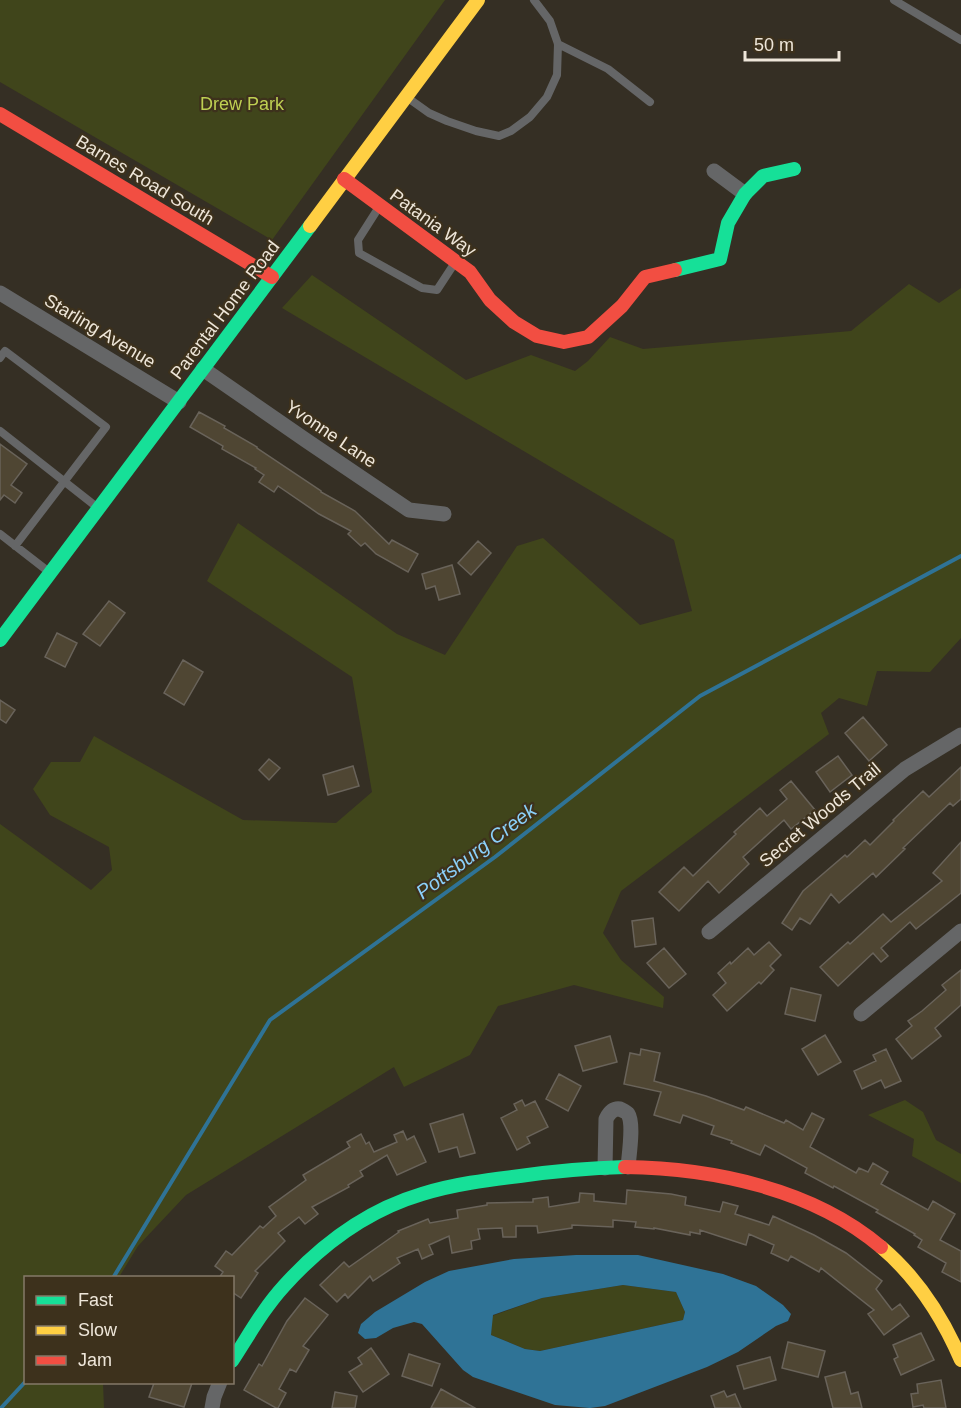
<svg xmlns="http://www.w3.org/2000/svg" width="961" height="1408" viewBox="0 0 961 1408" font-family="Helvetica,sans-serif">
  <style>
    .green { fill: #40451b }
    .water { fill: #2f7396; fill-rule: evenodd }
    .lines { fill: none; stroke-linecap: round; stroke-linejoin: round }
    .stream { stroke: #2f7396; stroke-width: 4 }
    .building { fill: #4f4633; stroke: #69635a; stroke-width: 1.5 }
    .lane { stroke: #656667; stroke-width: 8 }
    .street { stroke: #656667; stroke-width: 15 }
    .fast { stroke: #16e098; stroke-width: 14 }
    .slow { stroke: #ffcf43; stroke-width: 14 }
    .jam { stroke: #f24e42; stroke-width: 14 }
    .labels { text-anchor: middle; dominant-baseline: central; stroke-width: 4.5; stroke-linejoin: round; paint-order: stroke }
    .park-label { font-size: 18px; fill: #becf52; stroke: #3d311c }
    .street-label { font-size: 18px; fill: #eee6d9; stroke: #3d311c }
    .water-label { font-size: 20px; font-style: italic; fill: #8bd0f9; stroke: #3d311c }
  </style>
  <rect width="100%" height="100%" fill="#352f24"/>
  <!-- green -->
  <path class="green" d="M0,0H445L272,240L0,82Z
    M312,275L466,380L531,355L575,371L588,361L610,337L643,349L851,331L909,284L939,303L961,288V638L930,672L877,671L867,706L839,698L821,713L829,734L621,891L603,933L621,960L664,997L663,1008L574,985L498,1006L470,1055L404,1087L394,1067L186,1195L138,1246L119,1277L26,1278V1382L103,1383L104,1408H0V824L91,890L112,870L109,847L50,815L33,789L51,762H80L94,736L243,820L336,823L372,792L352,677L207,581L238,523L397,634L445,655L517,546L543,538L640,625L692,611L674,540L282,308Z
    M905,1100L923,1112L936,1140L961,1154V1183L912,1156L914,1139L868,1115Z
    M623,1285L676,1292L685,1312L683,1320L540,1351L525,1349L491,1335L492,1316L542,1298Z"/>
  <!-- water -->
  <path class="water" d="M576,1255H638L723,1274L756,1286L783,1305L791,1314L788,1321L776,1326L738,1352L707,1367L605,1406L590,1408L555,1405L473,1377L463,1370L422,1324L414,1322L393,1328L376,1338L365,1339L358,1333L361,1324L375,1312L425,1282L449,1271L514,1259ZM623,1285L676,1292L685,1312L683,1320L540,1351L525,1349L491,1335L493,1315L542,1298Z"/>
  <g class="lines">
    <!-- stream -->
    <path class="stream" d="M113,1278L270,1020L495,857L700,696L961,556
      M1,1408L26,1381"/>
  </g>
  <!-- building -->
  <path class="building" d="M199,412L225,426L224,428L257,447V448L321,491V492L355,511L389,544L392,540L418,554L408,572L376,554L365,543L361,546L348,534L351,531L319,514L278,486L274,492L259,482L264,475L255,469L256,468L222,449L223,446L190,427Z
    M0,444L27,464L11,485L22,493L15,503L4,495L0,500Z
    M478,541L491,553L471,575L458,563Z
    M452,565L460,594L439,600L435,586L426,589L422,574Z
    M109,601L125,613L100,646L83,634Z
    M57,633L77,643L65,667L45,657Z
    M183,660L203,672L184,705L164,693Z
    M0,700L15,710L6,723L0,719Z
    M863,717L887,745L869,761L845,733Z
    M838,756L852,775L830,792L816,772Z
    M269,759L280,768L269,780L259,770Z
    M353,766L359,786L328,795L323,775Z
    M961,767V799L953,806L950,803L903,848L905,849L876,877L873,873L839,903L831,894L810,924L800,918L792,930L782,923L803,891L845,855L847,857L865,840L870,845L894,821L893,820L923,791L929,797Z
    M791,781L815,810L791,829L784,820L743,857L749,864L719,893L708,881L679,911L659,892L684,867L693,876L736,834L734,832L760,808L767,816L787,799L780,790Z
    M961,842V893L916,929L910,922L881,948L888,956L881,962L873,953L838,986L820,967L848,942L850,944L883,914L891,922L942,881L933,873Z
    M653,918L656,944L635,947L632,921Z
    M769,942L781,955L770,966L774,970L761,984L759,982L727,1011L713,995L726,983L718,973L730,962L731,964L748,948L754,955Z
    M664,948L686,974L669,988L647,963Z
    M961,970V1005L935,1028L941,1036L912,1059L896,1039L912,1026L908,1021L922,1011L946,990L942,985Z
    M791,988L821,995L815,1021L785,1014Z
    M825,1035L841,1062L818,1075L802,1049Z
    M610,1036L617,1062L583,1071L575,1046Z
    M641,1049L660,1053L654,1081L706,1096L744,1110L746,1107L784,1123L786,1120L803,1130L812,1113L824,1119L810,1147L856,1173L859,1168L868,1172L873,1163L888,1172L881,1184L928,1210L933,1201L955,1214L940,1240L961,1251V1282L942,1272L946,1263L918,1247L922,1240L914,1235L915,1234L876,1212L878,1210L834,1186L833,1188L805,1173L807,1168L765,1145L760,1155L731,1143L732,1141L711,1134L714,1126L683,1115L680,1123L654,1115L661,1092L624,1084L630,1053L640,1055Z
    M886,1049L901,1081L885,1088L881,1080L862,1089L854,1071L876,1061L873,1055Z
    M559,1074L581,1086L568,1111L546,1099Z
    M522,1100L525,1106L535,1101L548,1127L527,1137L530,1143L517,1150L501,1118L517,1110L514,1104Z
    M463,1114L475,1153L460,1157L457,1147L439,1152L430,1124Z
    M403,1131L407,1140L414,1136L426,1162L397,1175L387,1155L360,1171L363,1176L348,1185L349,1187L312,1207L318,1214L305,1224L299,1217L278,1233L285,1241L255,1271L258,1273L241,1298L232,1292V1278H219L223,1272L215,1266L226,1251L232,1255L260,1226L263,1228L276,1216L269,1207L306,1180L303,1175L350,1147L347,1142L361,1134L366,1144L369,1142L374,1152L397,1142L394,1135Z
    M627,1190L671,1194L686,1197L685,1205L720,1212L723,1202L738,1206L735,1214L769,1225L773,1216L814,1235L846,1253L882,1281L876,1289L892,1310L900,1304L909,1316L884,1335L868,1314L874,1310L821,1268L819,1272L791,1256L788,1261L771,1253L774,1245L749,1234L746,1245L700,1230V1234L690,1232V1235L654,1228V1229L635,1227L636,1222L613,1220V1227L572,1225V1228L538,1233L537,1226H516V1237H503L502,1228L478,1229L480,1239L471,1241L472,1249L452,1253L449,1236L429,1245L433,1254L422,1259L418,1249L397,1258L400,1263L373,1281L370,1276L348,1298L345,1294L337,1302L320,1285L344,1262L349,1267L399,1232L398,1231L428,1219L430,1223L458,1218L457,1210L487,1205V1203L533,1202V1199L548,1197L549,1207L579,1202L580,1193L594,1194V1201L626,1204Z
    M305,1298L328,1315L303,1346L309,1350L296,1372L290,1369L279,1389L286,1393L278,1408H276L244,1390L259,1364L262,1366L287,1321Z
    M921,1333L934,1360L901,1375L894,1359L898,1357L893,1345Z
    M788,1342L825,1351L818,1377L782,1368Z
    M371,1348L389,1374L363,1392L349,1372L362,1364L358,1358Z
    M409,1354L440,1364L432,1386L402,1376Z
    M770,1357L776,1380L744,1389L737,1366Z
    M845,1372L851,1394L858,1392L862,1408H833L825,1377Z
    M941,1380L946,1408H924L923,1405L913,1407L911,1394L918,1393L917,1384Z
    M154,1383H192L184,1407L149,1397Z
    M441,1389L475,1408H431Z
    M724,1391L727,1397L735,1394L741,1408H715L711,1396Z
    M335,1392L357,1396L355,1408H332Z"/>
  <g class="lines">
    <!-- lane -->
    <path class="lane" d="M894,0L961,40
      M558,44L608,69L650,102
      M408,98L429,113L447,121L476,131L499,136L511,131L530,117L547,97L557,75L558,44L550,21L534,0
      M379,207L358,240L359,253L422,288L437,290L456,261
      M0,358L5,351L106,427L15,546
      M0,431L98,508
      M0,534L49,572"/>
    <!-- street -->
    <path class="street" d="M714,171L745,194
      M0,293L179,402
      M203,369L307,441L409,510L444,514
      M709,932L905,769L961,735
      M861,1014L961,931
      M605,1168L606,1119C609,1113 613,1108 620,1109C622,1110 627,1112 628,1114C634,1123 629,1155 628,1167
      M212,1408L214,1397L220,1382"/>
    <!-- fast -->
    <path class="fast" d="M675,270L720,259L728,223L745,194L763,176L794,169
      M0,640L310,226
      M232,1361C249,1335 263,1309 284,1286C321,1245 368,1210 422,1194C454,1184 487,1180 520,1176C555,1171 590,1168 625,1167"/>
    <!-- slow -->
    <path class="slow" d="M310,226L478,0
      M881,1247C918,1278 942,1316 961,1360"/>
    <!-- jam -->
    <path class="jam" d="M0,114L272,277
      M344,179L470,272L490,300L514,322L537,336L564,342L588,337L622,306L645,277L675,270
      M625,1167C712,1168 813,1189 881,1247"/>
  </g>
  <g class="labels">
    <!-- park labels -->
    <g class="park-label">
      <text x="242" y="104">Drew Park</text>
    </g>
    <!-- street labels -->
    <g class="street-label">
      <text transform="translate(145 180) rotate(31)">Barnes Road South</text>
      <text transform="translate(433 223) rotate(36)">Patania Way</text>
      <text transform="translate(225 310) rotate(-53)">Parental Home Road</text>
      <text transform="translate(100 331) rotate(31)">Starling Avenue</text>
      <text transform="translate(331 434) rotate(34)">Yvonne Lane</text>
      <text transform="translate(820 815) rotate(-40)">Secret Woods Trail</text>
    </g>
    <!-- water labels -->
    <g class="water-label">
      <text transform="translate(476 851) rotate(-37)">Pottsburg Creek</text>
    </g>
  </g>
  <!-- legend -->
  <rect x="24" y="1276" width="210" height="108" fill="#3d311c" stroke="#847968" stroke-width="1.5"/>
  <rect x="36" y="1296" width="30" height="9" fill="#16e098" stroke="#847968" stroke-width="1.5"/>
  <text x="78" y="1306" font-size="18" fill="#eee6d9">Fast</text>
  <rect x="36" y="1326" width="30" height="9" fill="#ffcf43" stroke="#847968" stroke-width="1.5"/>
  <text x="78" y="1336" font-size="18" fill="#eee6d9">Slow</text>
  <rect x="36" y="1356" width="30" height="9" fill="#f24e42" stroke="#847968" stroke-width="1.5"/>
  <text x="78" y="1366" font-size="18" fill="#eee6d9">Jam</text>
  <!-- scale -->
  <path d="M745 51v9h94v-9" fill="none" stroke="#eee6d9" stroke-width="3"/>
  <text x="754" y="51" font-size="18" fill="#eee6d9" stroke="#3d311c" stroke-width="4.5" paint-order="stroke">50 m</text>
</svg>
